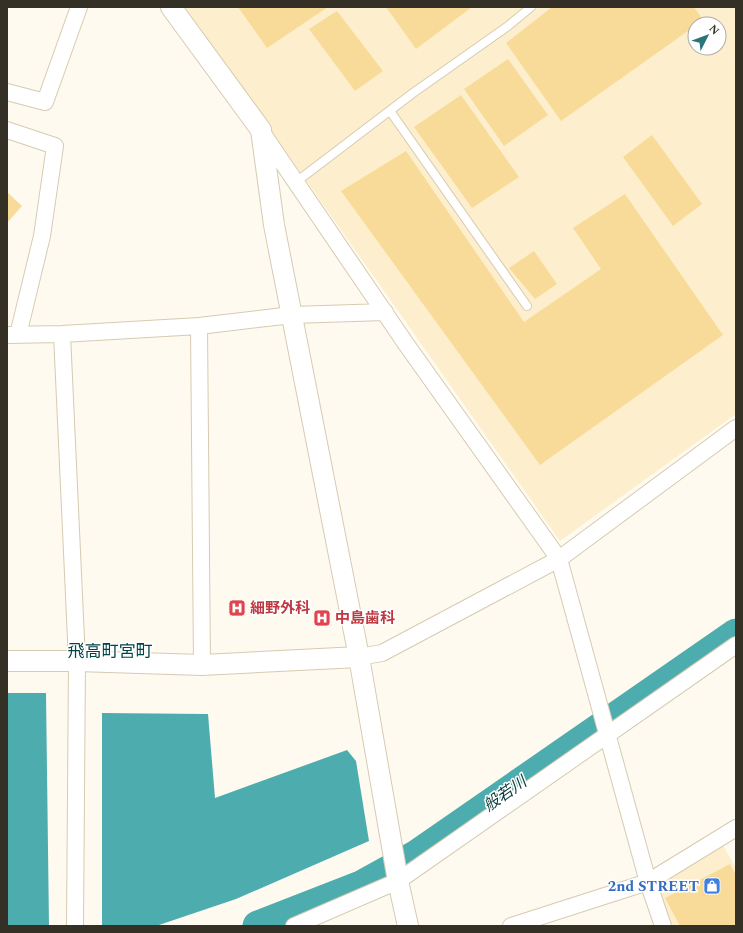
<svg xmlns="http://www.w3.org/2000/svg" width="743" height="933" viewBox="0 0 743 933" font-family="Spectral,'Noto Sans JP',serif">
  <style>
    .built { fill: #fdefcd; fill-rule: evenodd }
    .water { fill: #4dadae }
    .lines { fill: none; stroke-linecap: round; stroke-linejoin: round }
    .river { stroke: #4dadae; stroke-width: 31 }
    .building { fill: #f8db98 }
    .service-casing { stroke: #d6cbb1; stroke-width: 10 }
    .minor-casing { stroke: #d6cbb1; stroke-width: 18 }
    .tertiary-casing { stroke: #d6cbb1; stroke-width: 22 }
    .service { stroke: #fff; stroke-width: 8 }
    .minor { stroke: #fff; stroke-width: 16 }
    .tertiary { stroke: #fff; stroke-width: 20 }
    .labels { text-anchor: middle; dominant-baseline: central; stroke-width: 3; stroke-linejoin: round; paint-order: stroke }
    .health-label { font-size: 15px; font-weight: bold; fill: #be3a42; stroke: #fff; text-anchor: start }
    .shop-label { font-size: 15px; font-weight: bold; fill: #366cbe; stroke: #fff; text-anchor: end }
    .water-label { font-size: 16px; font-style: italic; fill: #0b393a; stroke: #fff }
    .quarter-label { font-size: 17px; fill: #014548; stroke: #fff }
  </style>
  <rect width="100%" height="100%" fill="#fffaf0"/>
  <!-- built -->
  <path class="built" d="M184,7H736V414L560,541ZM695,24H719V48H695Z
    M721,842L736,868V926H669L654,884Z"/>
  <!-- water -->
  <path class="water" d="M7,693H46L49,926H7Z
    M102,713L208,714L215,798L347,750L356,761L369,841L236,899L156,926H102Z"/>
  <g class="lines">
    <!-- river -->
    <path class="river" d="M258,926L361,886L417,855L736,634"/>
  </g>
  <!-- building -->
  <path class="building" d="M238,7H328L267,48Z
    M386,7H472L416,49Z
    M552,7H694L703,20L698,24H695V26L561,121L506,43Z
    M337,11L383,71L355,91L309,29Z
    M508,59L548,115L504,146L464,89Z
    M461,95L519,177L472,208L414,127Z
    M652,135L702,204L673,226L623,157Z
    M406,151L524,322L601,269L573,228L625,194L723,335L540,465L341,191Z
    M7,192L22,206L7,223Z
    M534,251L557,284L535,299L509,268Z
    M730,864L736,875V926H680L665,898Z"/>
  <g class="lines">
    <!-- service casing -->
    <g class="service-casing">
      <path id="service" d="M390,111L527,306
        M296,182L413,93L508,26L531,7"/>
    </g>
    <!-- minor casing -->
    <g class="minor-casing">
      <path id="minor" d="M7,92L45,102L79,7
        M7,130L55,146L42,236L18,335
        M261,131L406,344L559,559L648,882L663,926
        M199,326L202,665
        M62,334L77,661L75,926
        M7,335L62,334L199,326L292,315L385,312
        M359,657L382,653L559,559L736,428
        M294,926L398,881L736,645
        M511,926L648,882L736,828"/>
    </g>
    <!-- tertiary casing -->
    <g class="tertiary-casing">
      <path id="tertiary" d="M171,7L261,130L274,225L359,657L398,881L408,926
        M7,661H77L202,665L359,657"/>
    </g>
    <!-- service -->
    <use href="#service" class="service"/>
    <!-- minor -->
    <use href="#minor" class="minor"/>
    <!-- tertiary -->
    <use href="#tertiary" class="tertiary"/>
  </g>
  <!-- icons -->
  <defs>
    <g id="hospital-square" transform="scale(0.9)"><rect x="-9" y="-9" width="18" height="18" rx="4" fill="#e0444e" stroke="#fff"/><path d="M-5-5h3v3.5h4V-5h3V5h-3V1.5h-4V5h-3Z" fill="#fff"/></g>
    <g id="shop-square" transform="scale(0.9)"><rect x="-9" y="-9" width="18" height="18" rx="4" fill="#3f7fe0" stroke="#fff"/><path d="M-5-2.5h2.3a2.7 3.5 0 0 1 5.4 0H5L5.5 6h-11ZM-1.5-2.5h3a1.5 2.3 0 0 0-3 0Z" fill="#fff"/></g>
  </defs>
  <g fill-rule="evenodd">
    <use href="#hospital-square" x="237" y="608"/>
    <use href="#hospital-square" x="322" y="618"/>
    <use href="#shop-square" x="712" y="886"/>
  </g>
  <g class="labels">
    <!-- health labels -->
    <g class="health-label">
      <text x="250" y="608">細野外科</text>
      <text x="335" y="618">中島歯科</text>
    </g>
    <!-- shop labels -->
    <g class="shop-label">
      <text x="699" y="886">2nd STREET</text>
    </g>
    <!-- water labels -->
    <g class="water-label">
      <text transform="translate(505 794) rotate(-35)">般若川</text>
    </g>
    <!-- quarter labels -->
    <g class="quarter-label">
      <text x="110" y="652">飛高町宮町</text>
    </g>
  </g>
  <!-- border -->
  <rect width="743" height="933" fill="none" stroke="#343026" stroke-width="16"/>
  <!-- north arrow -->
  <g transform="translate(707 36) rotate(48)"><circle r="19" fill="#ffffff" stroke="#aeaca8"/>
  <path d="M0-3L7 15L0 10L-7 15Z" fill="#2b7579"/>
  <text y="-6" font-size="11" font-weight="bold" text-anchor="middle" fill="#343026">N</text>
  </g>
</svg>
